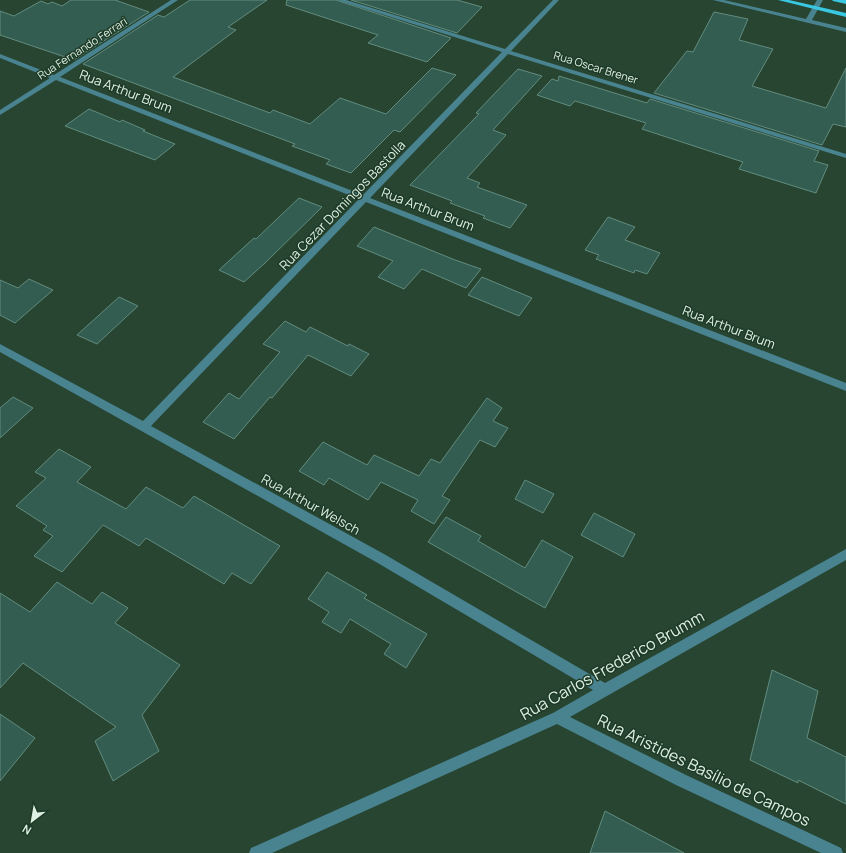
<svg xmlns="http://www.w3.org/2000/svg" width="846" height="853" viewBox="0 0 846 853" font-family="Manrope,sans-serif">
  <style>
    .building { fill: #345d51; stroke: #628c7f }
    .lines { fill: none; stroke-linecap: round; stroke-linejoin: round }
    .minor { fill: #498390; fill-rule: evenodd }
    .major { fill: #3ac7e2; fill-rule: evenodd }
    .labels { text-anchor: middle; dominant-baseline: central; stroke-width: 3; stroke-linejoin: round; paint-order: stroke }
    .far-street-label { font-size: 11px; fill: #def0e3; stroke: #1d3b27 }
    .street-label { font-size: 13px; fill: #def0e3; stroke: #1d3b27 }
    .near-street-label { font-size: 16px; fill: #def0e3; stroke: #1d3b27 }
  </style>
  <rect width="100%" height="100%" fill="#274531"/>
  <!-- building -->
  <path class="building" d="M71,0H115L149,12L74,60L0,35V11L14,16L41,1L48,4L52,2L62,6Z
    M190,0H267L228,27L236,30L173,77L270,113L273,110L310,124L340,98L386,114L432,68L456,75L400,132L394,130L351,173L326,164L330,160L292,146L295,144L83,64L158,15L164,17Z
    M287,0H336L451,38L427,62L368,43L378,35L286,5Z
    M351,0H457L482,7L457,33Z
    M714,12L748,19L739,40L773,49L752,86L826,108L846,68V127L833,124L822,145L654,93L687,51L693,52Z
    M518,69L542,76L493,130L506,135L467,178L480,183L477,187L527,205L510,228L483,218L485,216L450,203L452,201L410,185L479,114L476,113Z
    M559,76L647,103L650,99L819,151L814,161L828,165L816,193L739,169L743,162L642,129L646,123L575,101L570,106L537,95L552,79L558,81Z
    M89,109L120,122L122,120L145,130L143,131L175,144L155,160L65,126Z
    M299,198L322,207L265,263L244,282L219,270L254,238L256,239Z
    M608,217L635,227L625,240L660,253L647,274L635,270L634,273L596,259L599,255L585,250Z
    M374,227L455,260L481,269L466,288L422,269L404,289L378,277L393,261L357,246Z
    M482,277L532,298L519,316L468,295Z
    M29,279L53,290L15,323L0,315V280L18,288Z
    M119,297L138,306L97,344L77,335Z
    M285,321L306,332L310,327L348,346L349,344L369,354L351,376L308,355L272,398L270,397L234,439L203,422L229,393L239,399L280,352L263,344Z
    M13,397L33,408L0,438V408Z
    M487,398L502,408L493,421L508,428L495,447L480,440L442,496L450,500L434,524L411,511L418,500L381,482L368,500L329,478L324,485L299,471L323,442L367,465L374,455L419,476L431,459L440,463Z
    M59,449L91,467L77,482L126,509L146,487L183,508L194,496L280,546L251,584L232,573L224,584L146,538L139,546L103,525L62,572L34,556L53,536L43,530L47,526L16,506L46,478L35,472Z
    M525,480L554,494L543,513L515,499Z
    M594,513L635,534L623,557L581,535Z
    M446,517L481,536L478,541L525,568L542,540L573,557L545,608L428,542Z
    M327,572L367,595L364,598L427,634L406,668L384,654L391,644L350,619L341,633L322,622L329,612L308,599Z
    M57,582L92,604L102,592L128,608L115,623L180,665L142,715L159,751L113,781L95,741L116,727L23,663L0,688V593L30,612Z
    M772,670L818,691L807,738L846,757V804L798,780V783L750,760Z
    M0,714L35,738L0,781Z
    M605,811L684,853H590Z"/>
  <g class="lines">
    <!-- minor -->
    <path class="minor" d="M171,0H178L60,77L363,195L502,52L337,0H346L505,49L553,0H559L511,51L846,154V158L508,54L370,198L846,383V391L366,202L151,426L384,554L605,683L846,549V560L570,717L686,775L841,848L843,853H821L676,785L557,724L272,853H249L251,848L553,713L593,690L376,562L0,352V344L143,421L359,199L56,80L0,115V110L50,78L0,58V54L54,75Z
      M713,0H724L806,19L817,0H823L812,20L846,28V32Z"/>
    <!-- major -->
    <path class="major" d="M778,0H789L846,13V17Z
      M832,0H846V4L833,1Z"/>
  </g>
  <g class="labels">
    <!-- far-street labels -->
    <g class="far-street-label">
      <text transform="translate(82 48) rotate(-33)">Rua Fernando Ferrari</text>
      <text transform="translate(596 67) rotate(17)">Rua Oscar Brener</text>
    </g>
    <!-- street labels -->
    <g class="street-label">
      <text transform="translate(126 91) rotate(21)">Rua Arthur Brum</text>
      <text transform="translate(342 205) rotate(-46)">Rua Cezar Domingos Bastolla</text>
      <text transform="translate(428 209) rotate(21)">Rua Arthur Brum</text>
      <text transform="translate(729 327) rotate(21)">Rua Arthur Brum</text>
      <text transform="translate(311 504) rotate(29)">Rua Arthur Welsch</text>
    </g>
    <!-- near-street labels -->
    <g class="near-street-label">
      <text transform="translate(612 665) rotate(-29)">Rua Carlos Frederico Brumm</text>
      <text transform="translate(704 770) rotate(26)">Rua Aristides Basílio de Campos</text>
    </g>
  </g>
  <!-- north arrow -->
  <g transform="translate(32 821) rotate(211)" stroke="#1d3b27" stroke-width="3" paint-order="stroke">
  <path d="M0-3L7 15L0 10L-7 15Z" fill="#def0e3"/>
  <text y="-6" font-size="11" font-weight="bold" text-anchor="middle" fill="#def0e3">N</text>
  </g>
</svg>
